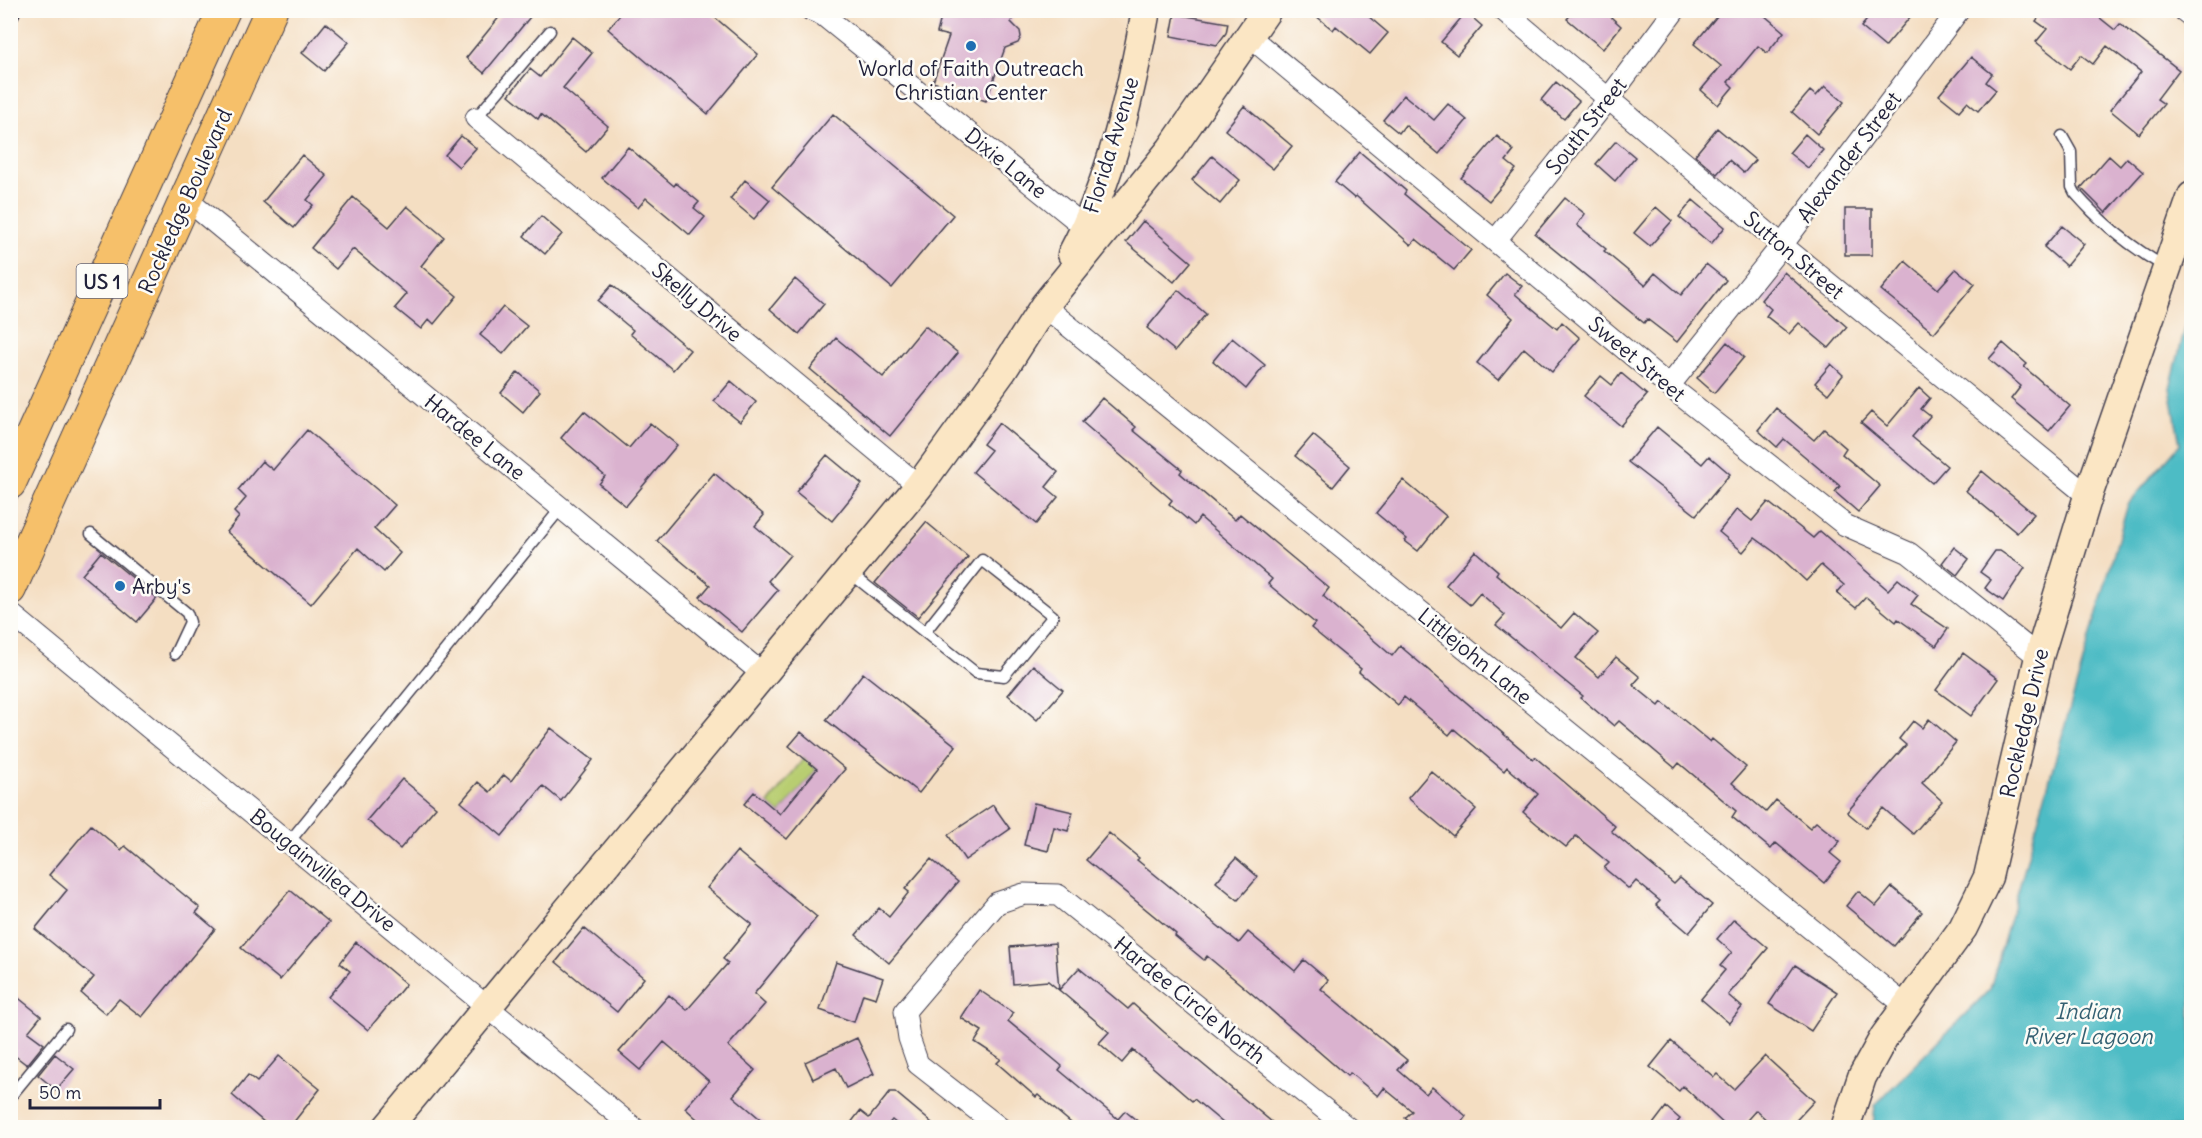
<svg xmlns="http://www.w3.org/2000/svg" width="2202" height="1138" viewBox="0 0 2202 1138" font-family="Delius,sans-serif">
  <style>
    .green { fill: #b8cd71; stroke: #6d7856; stroke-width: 1.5 }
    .water { fill: #4ebcc5; stroke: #386f80; stroke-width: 1.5 }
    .building { fill: #dab2cf }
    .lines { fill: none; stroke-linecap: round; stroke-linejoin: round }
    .lane-casing { stroke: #423e4f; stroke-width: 13 }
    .street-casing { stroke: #423e4f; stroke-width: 23 }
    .secondary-casing { stroke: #423e4f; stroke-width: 31 }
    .primary-casing { stroke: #423e4f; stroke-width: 34 }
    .lane { stroke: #fff; stroke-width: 10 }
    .street { stroke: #fff; stroke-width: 21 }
    .secondary { stroke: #fbe6c4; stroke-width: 28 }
    .primary { stroke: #f6c06b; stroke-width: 32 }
    .rail { stroke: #22223b; stroke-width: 4.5; stroke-dasharray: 9 4.5; stroke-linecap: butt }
    .poi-dot { fill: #1f6fb2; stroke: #fdfcf7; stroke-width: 2 }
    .labels { text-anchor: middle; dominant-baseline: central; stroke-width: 5; stroke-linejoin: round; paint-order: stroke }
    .shield { fill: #fdfcf7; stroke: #646373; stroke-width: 1.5 }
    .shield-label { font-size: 20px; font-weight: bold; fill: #22223b }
    .poi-label { font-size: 21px; fill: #22223b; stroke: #fdfcf7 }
    .street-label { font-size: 21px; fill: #22223b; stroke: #fdfcf7 }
    .water-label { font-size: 22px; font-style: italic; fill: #346072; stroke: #fdfcf7 }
  </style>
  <rect width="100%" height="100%" fill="#fdfcf7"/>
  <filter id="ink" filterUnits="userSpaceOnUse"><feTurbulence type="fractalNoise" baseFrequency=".0167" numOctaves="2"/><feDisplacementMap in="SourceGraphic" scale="12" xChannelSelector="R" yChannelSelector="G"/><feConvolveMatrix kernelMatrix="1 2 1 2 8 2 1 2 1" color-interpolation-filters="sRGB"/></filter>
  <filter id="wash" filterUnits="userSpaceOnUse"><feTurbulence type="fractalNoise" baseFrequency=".008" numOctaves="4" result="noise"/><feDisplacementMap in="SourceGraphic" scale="24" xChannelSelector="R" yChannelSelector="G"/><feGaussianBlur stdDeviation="1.35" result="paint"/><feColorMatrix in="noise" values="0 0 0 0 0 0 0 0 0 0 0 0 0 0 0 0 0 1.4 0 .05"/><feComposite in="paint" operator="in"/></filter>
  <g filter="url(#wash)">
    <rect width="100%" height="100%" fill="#f4dec2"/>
    <!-- green -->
    <path class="green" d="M804,758L817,769L780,814L768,804Z"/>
    <!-- water -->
    <path class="water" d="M2187,53L2191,54V87L2180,83L2187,61L2184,59Z
      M2191,305V1127H1873L1875,1105L1990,989L2128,504L2180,444L2170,388Z"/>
    <g id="blocks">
      <!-- building -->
      <path class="building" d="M505,10H523L530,17L484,73L466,58Z
        M624,10H706L758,54L708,114L608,29Z
        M943,10H1015L1011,22L1020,31L1021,37L1018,43L1005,48L986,101L933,82L949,36L937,33Z
        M1309,10H1361L1388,33L1370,54L1336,26L1333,30Z
        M1575,10H1603L1621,26L1603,49L1567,19Z
        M1722,10H1758L1784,32L1767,53L1758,46L1728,82L1733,87L1718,105L1701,90L1721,66L1694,44Z
        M1875,10H1916L1885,47L1861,27Z
        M2044,10H2090L2115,30L2120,24L2179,70L2157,99L2164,104L2139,134L2110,110L2141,72L2107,46L2093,64L2081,55L2070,69L2036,42L2047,29L2036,21Z
        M1466,12L1482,26L1457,55L1441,42Z
        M1175,14L1228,23L1226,33L1217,45L1171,36Z
        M326,23L349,42L324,71L302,53Z
        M572,37L592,53L563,88L608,126L586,152L541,114L538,119L509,95L530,69L540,77Z
        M1971,57L1992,74L1986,82L1996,90L1978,111L1967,102L1959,111L1939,95Z
        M1556,82L1579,101L1564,119L1541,100Z
        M1825,86L1844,102L1817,134L1792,112L1810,91L1816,96Z
        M1404,95L1434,120L1448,104L1467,120L1439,154L1405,125L1399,133L1383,120Z
        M1244,106L1292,146L1273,169L1225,130Z
        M833,114L953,215L892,288L772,187Z
        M1717,128L1755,160L1744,173L1729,160L1717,174L1695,155Z
        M1805,134L1823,150L1808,168L1789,153Z
        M461,136L476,148L459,167L445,155Z
        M1497,136L1514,151L1506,161L1516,169L1489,201L1461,178Z
        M1616,141L1635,157L1615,181L1596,164Z
        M628,147L674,186L676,183L699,202L694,208L705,217L690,235L646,198L638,208L602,178Z
        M1360,152L1406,191L1404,194L1471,250L1454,270L1416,239L1411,245L1356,196L1354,198L1335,182Z
        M302,155L327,176L307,200L313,205L294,228L263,202Z
        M1212,156L1240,180L1220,204L1192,180Z
        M2109,156L2120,166L2127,158L2143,172L2106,213L2081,188Z
        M745,180L770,200L754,219L730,199Z
        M353,197L389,227L407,206L444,237L421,266L457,296L434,324L429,319L421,329L395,308L407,294L353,249L336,269L311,248Z
        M1565,198L1585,214L1577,225L1606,249L1604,251L1645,285L1655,273L1681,295L1706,264L1726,280L1677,342L1647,319L1644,323L1535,234Z
        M1693,200L1725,227L1711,244L1679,217Z
        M1656,207L1672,221L1650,246L1634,233Z
        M1845,209H1872V255H1845Z
        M541,216L562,234L545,254L524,236Z
        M1143,221L1191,262L1174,282L1126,242Z
        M2062,226L2084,244L2066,266L2044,247Z
        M1905,261L1938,289L1956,269L1975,284L1934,333L1881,290Z
        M1784,272L1847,327L1829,348L1799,323L1789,334L1766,316L1771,309L1761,300Z
        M1505,273L1522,286L1515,294L1557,329L1562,322L1580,338L1552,372L1524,348L1498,380L1477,363L1513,318L1487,295Z
        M795,279L824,304L799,334L770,309Z
        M612,285L690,350L673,370L630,334L633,330L598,301Z
        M1178,290L1206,314L1175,351L1147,328Z
        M503,307L527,326L503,354L480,335Z
        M925,326L958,353L890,436L810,369L836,338L883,377Z
        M1232,338L1265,365L1246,389L1213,361Z
        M1727,342L1744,357L1714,393L1697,378Z
        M2003,343L2027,364L2024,367L2070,406L2049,431L2011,399L2021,386L1989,359Z
        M1831,364L1843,375L1828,394L1815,383Z
        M518,372L540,391L523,412L501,393Z
        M1621,373L1647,395L1621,426L1584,396L1601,376L1612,385Z
        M731,381L756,402L740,422L714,401Z
        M1919,388L1930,398L1921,409L1930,416L1912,437L1947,466L1932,483L1861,423L1871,412L1887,426Z
        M1102,398L1136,427L1133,430L1182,470L1180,473L1235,520L1240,514L1329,588L1323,596L1392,656L1400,646L1533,759L1535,757L1569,786L1615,826L1611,831L1674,884L1680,878L1712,905L1689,933L1656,905L1660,901L1636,881L1629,889L1604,868L1609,863L1576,836L1566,847L1537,824L1523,812L1538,794L1507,767L1504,771L1454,729L1449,735L1404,697L1398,705L1359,672L1361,669L1311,628L1315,623L1268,584L1272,579L1200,517L1194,525L1169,504L1172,500L1082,422Z
        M1776,408L1814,440L1824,429L1846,448L1842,454L1880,486L1858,512L1835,492L1840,486L1784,439L1777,447L1758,430Z
        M584,411L629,448L650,423L677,445L626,506L599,484L605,476L561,438Z
        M999,423L1058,472L1046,487L1058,497L1036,524L973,472L991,450L983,444Z
        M1657,427L1702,464L1709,456L1730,474L1696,515L1628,462Z
        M307,430L395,505L374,529L400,553L384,572L358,548L311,604L227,532L239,517L234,512L246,498L238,490L262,461L273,470Z
        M1313,435L1350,466L1333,487L1295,456Z
        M827,455L862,484L832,521L796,492Z
        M1982,471L2034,514L2017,533L1966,491Z
        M714,473L764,515L755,526L790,555L768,581L778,590L742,632L700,597L710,585L657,541Z
        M1403,480L1446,516L1418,551L1405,541L1407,539L1376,513Z
        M1768,502L1813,538L1820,531L1888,590L1898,579L1918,595L1911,604L1948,629L1936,646L1898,619L1896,622L1866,597L1856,608L1837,593L1844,585L1821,565L1806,581L1777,554L1755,538L1743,552L1719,532L1737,509L1752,521Z
        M926,522L968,557L918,617L875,583Z
        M1954,547L1969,559L1957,575L1942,563Z
        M1475,551L1498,571L1496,574L1561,628L1574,613L1598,633L1576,658L1599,677L1616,657L1640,677L1633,685L1659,706L1662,702L1710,742L1712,739L1746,767L1732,783L1766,812L1776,800L1810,828L1816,822L1840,841L1830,853L1841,862L1824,883L1776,843L1771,849L1732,817L1736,811L1679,763L1675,768L1619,721L1614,726L1581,698L1583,696L1496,625L1505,615L1480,593L1470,605L1446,585Z
        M1995,551H2000L2025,568L2003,601L1985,588L1991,580L1980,572Z
        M101,552L157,598L137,622L82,575Z
        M1963,653L1998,679L1971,716L1936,690Z
        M1033,665L1063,690L1037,720L1008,695Z
        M863,673L956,746L919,793L826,720Z
        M1929,719L1956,742L1922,783L1942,801L1913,834L1883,808L1866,828L1847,812L1906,745L1899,739L1913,721L1922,728Z
        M551,728L593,760L561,801L543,786L502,836L461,802L478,782L490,792L504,775L511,781Z
        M801,732L845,769L787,839L744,804L754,792L780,814L817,769L789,746Z
        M1431,771L1476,809L1453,836L1408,798Z
        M402,779L436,807L400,849L367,820Z
        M1034,803L1073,812L1068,831L1054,827L1048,851L1024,845Z
        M993,805L1010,829L965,860L948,835Z
        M91,825L121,850L125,846L200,908L196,913L215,929L142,1017L119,999L106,1014L81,993L94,977L35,929L67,890L49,875Z
        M1109,833L1139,858L1137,860L1239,943L1248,932L1295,971L1304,960L1328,980L1321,989L1407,1060L1398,1070L1426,1094L1432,1087L1466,1116L1457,1128H1416L1405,1118L1412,1111L1384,1088L1378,1096L1350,1073L1347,1076L1257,998L1207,956L1204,960L1175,936L1176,934L1086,860Z
        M737,851L817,917L754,994L765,1004L728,1046L755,1070L733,1096L771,1128H707L685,1108L709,1081L683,1058L664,1042L640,1070L619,1052L669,995L687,1010L728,963L723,959L752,924L707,888Z
        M1236,858L1258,877L1238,900L1216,882Z
        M931,859L958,882L889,963L856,935L879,908L889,917L909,892L905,889Z
        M1892,887L1922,912L1894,946L1846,906L1858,891L1876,906Z
        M290,890L329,922L280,980L241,948Z
        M1734,919L1768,948L1728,995L1742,1007L1729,1023L1701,999L1725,970L1720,966L1732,952L1717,939Z
        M584,928L644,978L617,1012L556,962Z
        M356,942L406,984L368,1030L328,997L350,971L340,963Z
        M1055,943L1059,990L1048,981L1013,984L1010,947Z
        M836,962L883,978L876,998L863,994L854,1022L820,1010Z
        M1795,965L1837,992L1811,1031L1769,1004Z
        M1079,968L1128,1009L1133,1004L1164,1032L1279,1128H1229L1194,1099L1192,1101L1133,1050L1122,1063L1099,1043L1109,1032L1059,990Z
        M979,990L1013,1013L1008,1021L1062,1066L1059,1070L1118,1119L1125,1111L1146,1128H1077L1038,1095L1036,1097L997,1063L1001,1059L975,1042L982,1031L961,1018Z
        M10,991L41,1016L28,1032L44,1044L27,1065L10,1052Z
        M857,1038L874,1074L846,1088L836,1068L813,1079L805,1062Z
        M1671,1041L1714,1077L1717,1074L1734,1089L1765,1056L1814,1101L1789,1128H1775L1756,1110L1740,1128H1728L1683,1086L1679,1091L1650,1067Z
        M55,1054L74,1069L56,1090L38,1075Z
        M279,1056L320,1089L289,1128H271L232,1095L248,1075L257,1082Z
        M890,1092H895L938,1128H902L892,1120L885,1128H847L860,1111L869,1118Z
        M1666,1107L1680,1119L1673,1128H1650Z"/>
    </g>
  </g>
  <g filter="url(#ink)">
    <use href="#blocks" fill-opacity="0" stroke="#423e4f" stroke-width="1.5"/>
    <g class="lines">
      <!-- lane casing -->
      <g class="lane-casing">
        <path id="lane" d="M476,118L550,31
          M2062,136L2071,152L2072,187L2075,193C2101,223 2132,248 2167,268
          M91,534L187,613L190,622L175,654
          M849,572L976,673L1004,676L1053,616L982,560L925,632
          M289,842L561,508
          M10,1097L66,1029"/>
      </g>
      <!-- street casing -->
      <g class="street-casing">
        <path id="street" d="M811,10L823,15L1086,228
          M1503,10L1782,245L2088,496
          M2183,10L2192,17
          M1250,37L1669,386L1845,525L1909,553L2039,657
          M476,118L919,486
          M186,199L764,675
          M1495,241L1609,98L1675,10
          M1044,306L1906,1006
          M1669,386L1782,245L1959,10
          M10,613L634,1128
          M1000,1128L918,1064L909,1038L905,1011L997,903L1024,894L1058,895L1348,1128"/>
      </g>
      <!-- secondary casing -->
      <g class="secondary-casing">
        <path id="secondary" d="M1072,254C1112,179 1131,93 1146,10
          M387,1128L919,486L1003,370L1044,306L1171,149L1267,10
          M1845,1128L1862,1077L1884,1037L1963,928L1988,877L2039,657L2088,496L2192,196"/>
      </g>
      <!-- primary casing -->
      <g class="primary-casing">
        <path id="primary" d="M10,483L224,10
          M10,589L271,10"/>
      </g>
      <!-- lane -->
      <use href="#lane" class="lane"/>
      <!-- street -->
      <use href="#street" class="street"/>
      <!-- secondary -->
      <use href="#secondary" class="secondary"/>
      <!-- primary -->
      <use href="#primary" class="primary"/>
      <!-- rail -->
      <path class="rail" d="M10,33L20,10"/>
    </g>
  </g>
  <!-- markers -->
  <g class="poi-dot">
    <circle cx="971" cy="46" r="6"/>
    <circle cx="120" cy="586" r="6"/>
  </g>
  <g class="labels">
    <!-- shield labels -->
    <rect class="shield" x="76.5" y="264" width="51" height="34" rx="4.5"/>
    <g class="shield-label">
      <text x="102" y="281">US 1</text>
    </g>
    <!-- poi labels -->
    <g class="poi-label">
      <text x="971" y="68">World of Faith Outreach<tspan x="971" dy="24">Christian Center</tspan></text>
      <text x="132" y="586" text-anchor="start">Arby's</text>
    </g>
    <!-- street labels -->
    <g class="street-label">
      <text transform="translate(1586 126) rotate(-52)">South Street</text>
      <text transform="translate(1111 145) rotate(-73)">Florida Avenue</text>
      <text transform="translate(1849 157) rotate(-53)">Alexander Street</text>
      <text transform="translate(1006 163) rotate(39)">Dixie Lane</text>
      <text transform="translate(185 201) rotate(-66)">Rockledge Boulevard</text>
      <text transform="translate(1794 255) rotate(40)">Sutton Street</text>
      <text transform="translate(697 302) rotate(40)">Skelly Drive</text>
      <text transform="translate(1637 359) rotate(40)">Sweet Street</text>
      <text transform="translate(475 437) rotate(39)">Hardee Lane</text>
      <text transform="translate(1475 656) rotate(39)">Littlejohn Lane</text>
      <text transform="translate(2024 723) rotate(-77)">Rockledge Drive</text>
      <text transform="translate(323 870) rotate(39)">Bougainvillea Drive</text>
      <text transform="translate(1190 1000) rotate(39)">Hardee Circle North</text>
    </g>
    <!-- water labels -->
    <g class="water-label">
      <text x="2088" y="1011">Indian<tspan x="2088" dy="25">River Lagoon</tspan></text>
    </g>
  </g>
  <!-- margin -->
  <rect width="2202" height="1138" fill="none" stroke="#fdfcf7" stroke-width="36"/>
  <!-- scale -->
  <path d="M30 1099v9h130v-9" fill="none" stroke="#22223b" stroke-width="3"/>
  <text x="39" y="1099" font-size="18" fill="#22223b" stroke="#fdfcf7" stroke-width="4.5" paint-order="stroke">50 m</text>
</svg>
